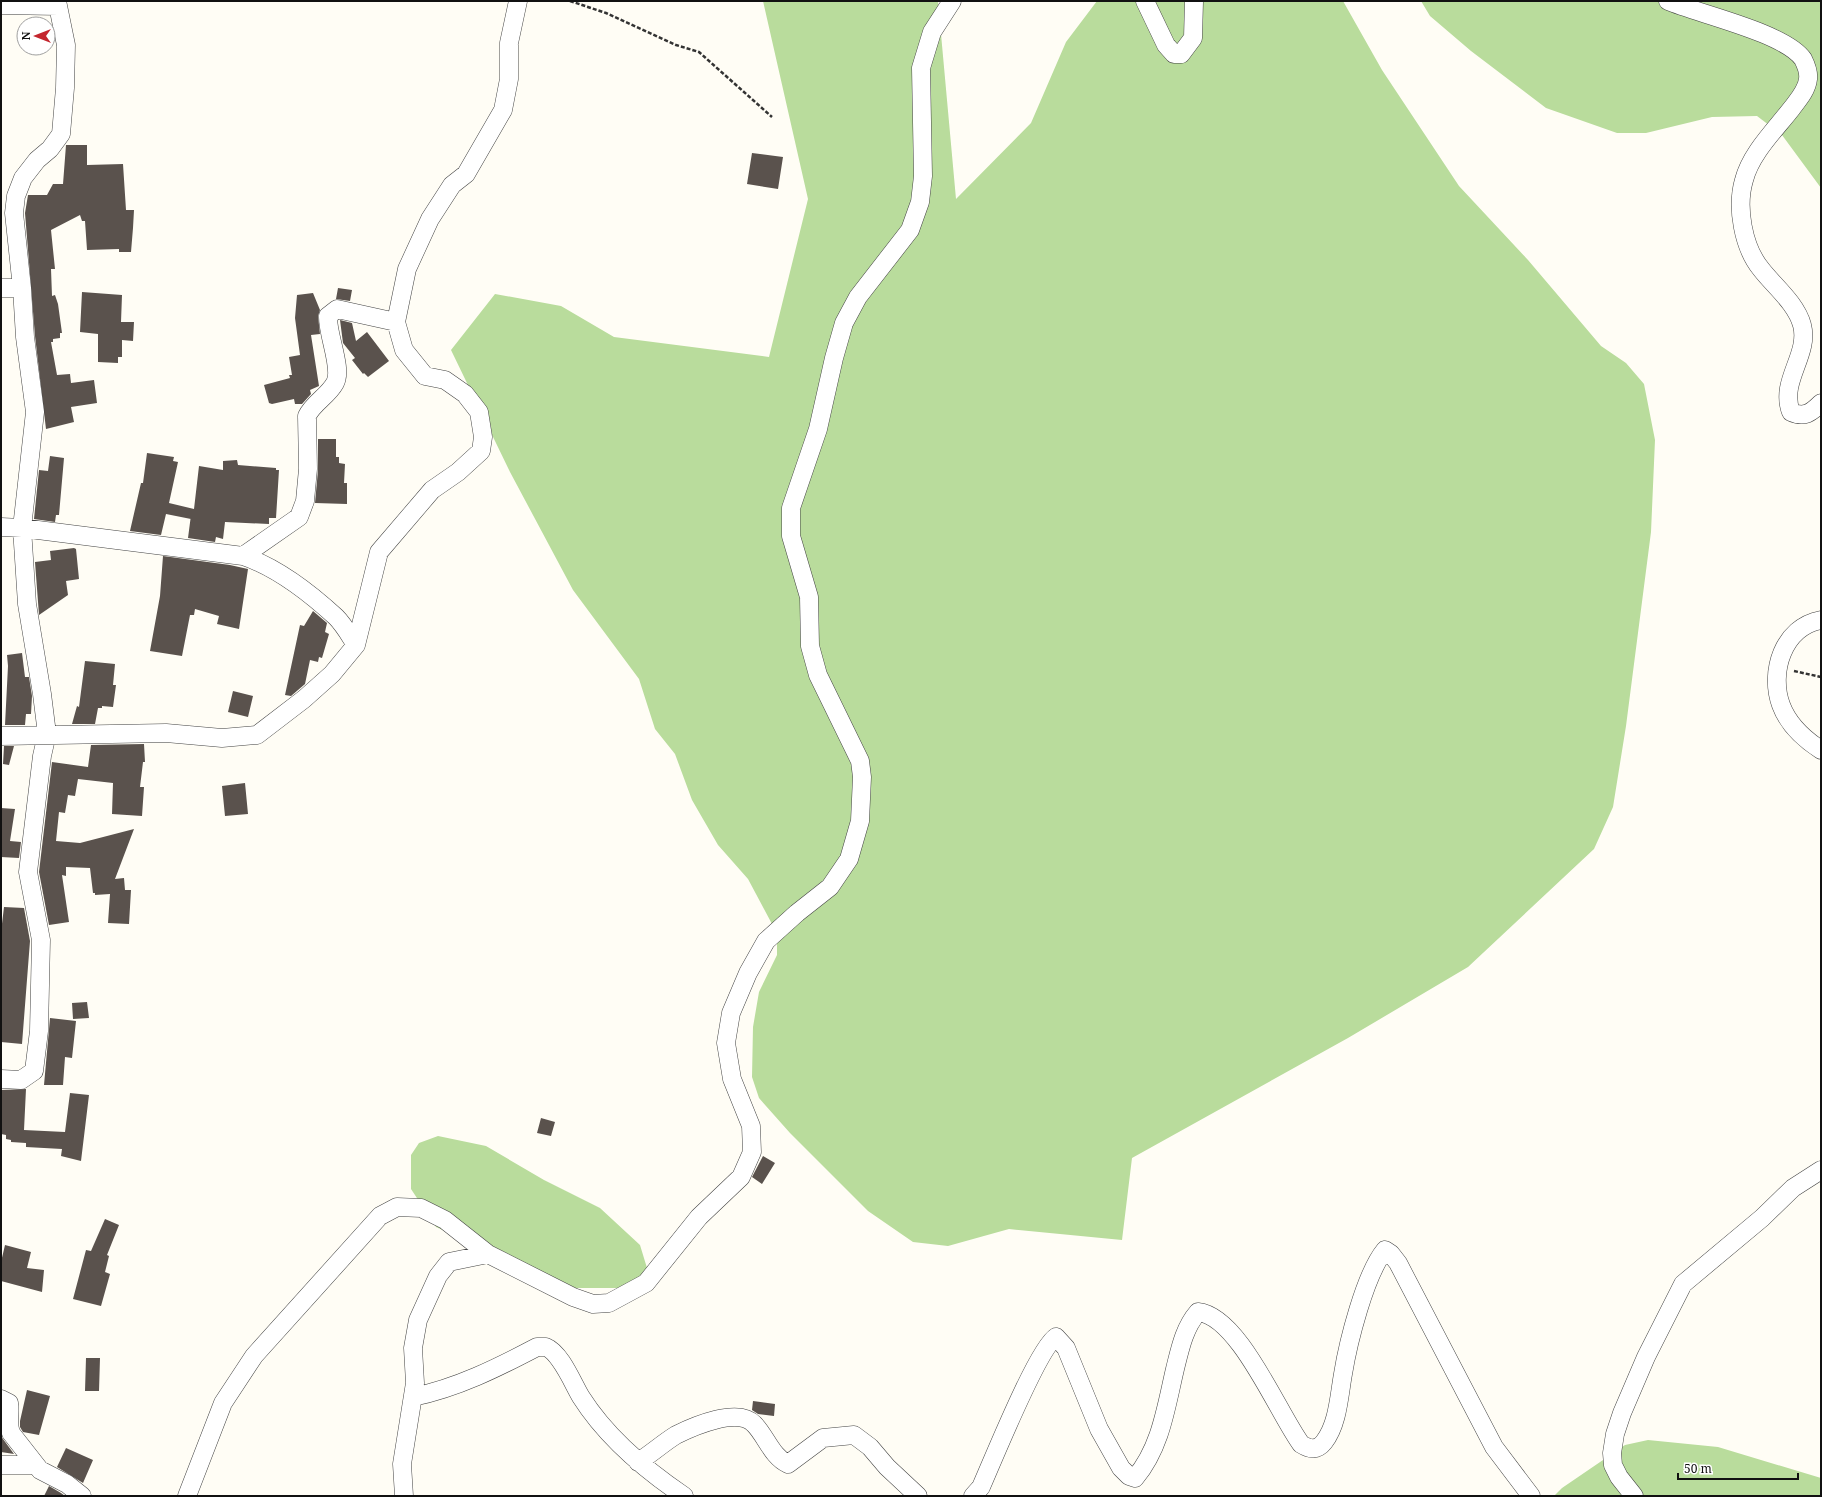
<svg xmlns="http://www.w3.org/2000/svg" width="1822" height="1497" viewBox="0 0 1822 1497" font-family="'Noto Serif',serif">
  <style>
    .forest { fill: #b9dc9c }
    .building { fill: #5a524d }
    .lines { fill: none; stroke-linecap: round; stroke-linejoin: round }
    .minor-casing { stroke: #444; stroke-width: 19 }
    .path { stroke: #333; stroke-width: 2.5; stroke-dasharray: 4 2; stroke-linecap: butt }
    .minor { stroke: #fff; stroke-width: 18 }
  </style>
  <rect width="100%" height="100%" fill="#fffdf5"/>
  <!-- forest -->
  <path class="forest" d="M763,1H938L956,199L1031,123L1066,42L1097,1H1343L1382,70L1459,186L1528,260L1601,346L1626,363L1644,384L1655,440L1651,532L1626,726L1613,807L1594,849L1468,967L1348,1038L1132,1158L1122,1240L1009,1229L948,1246L913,1242L868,1211L790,1133L759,1098L752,1077L753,1027L759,992L777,955V944L772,924L748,879L718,845L692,800L675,754L655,729L639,679L573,590L510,472L451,350L495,294L561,306L614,337L769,357L808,199Z
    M1421,1H1821V188L1782,135L1757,116L1712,117L1646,133H1617L1546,108L1471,51L1430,16Z
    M438,1136L486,1146L544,1180L600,1208L640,1245L647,1268L642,1288H569L436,1227L411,1189V1155L419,1143Z
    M1648,1440L1718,1447L1821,1478V1496H1554L1562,1488L1625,1445Z"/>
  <!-- building -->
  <path class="building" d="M66,145H87V165L123,164L126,210H134L133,228L131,252H119V249L87,250L85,221H82L80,215L51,230L55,269H51L52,296L55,295L58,304L62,333H60V338L53,339V342H51L57,375L70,374L71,383L94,380L97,403L71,407L74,422L46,429L35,336L25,213L28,195H47L53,184H63Z
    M752,153L783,157L778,189L747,184Z
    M338,288L352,290L350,301L336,299Z
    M82,292L122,295L121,322H134L133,341L122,340V357H118V363L98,362V334L80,332Z
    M313,293L320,310L318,316L320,334L311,335L319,386L310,390L311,394L302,404H295L294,399L272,404L269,403L264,385L290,378L289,375H292L289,357L300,355L295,318L297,295Z
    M340,320L352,323L356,341L367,332L389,361L368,377L364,373L363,374L352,360L355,358L343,343Z
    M318,439H336V457H339V463L345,464L344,483H347V504L315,503L318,470Z
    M147,453L174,457L173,461L178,462L169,503L194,509L199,466L223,470V461L237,460L238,465L276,468V470H279L276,518H269V524L225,522L223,539L216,537L215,542L188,538L191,515V519L166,514L161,535L130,531L141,483H143Z
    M50,456L64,458L59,515H56L55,522L34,519L39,470L48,471Z
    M74,548L76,549L79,579L66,581L68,595L39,615L35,562L51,560L50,551Z
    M163,556L230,565L248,569L239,629L217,624L219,616L195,609L194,615H190L182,656L150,651L160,596Z
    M313,611L327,623L325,632L329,634L322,658L319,657L318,662L310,660L305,684L291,696L285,695L300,625L304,626Z
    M22,653L25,677H29L32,696L31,714H26L25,725H5L8,666L7,655Z
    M85,661L115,664L113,685H116L113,707L102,706V708H98L95,724H72L77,706L79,707Z
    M233,691L253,696L248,717L228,712Z
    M144,744L145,762H143L140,787H144L142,816L112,814L113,783L78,779L75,796L68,795L65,813L59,812L56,841L80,843L134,829L115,879L124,878L125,890H131L129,924L108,923L110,894L95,895V893H93L90,868L66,867V876L62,875L69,922L49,925L39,872L52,762L88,767L91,745Z
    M4,746H14L9,765L3,764Z
    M245,783L248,814L225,816L222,786Z
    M1,808L15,809L10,841L21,842L19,858L1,857Z
    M4,907L24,908L30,941L22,1044L1,1042V932Z
    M87,1002L89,1018L73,1019L72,1003Z
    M50,1018L76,1021L72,1058L65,1057L63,1085H44Z
    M26,1089L24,1130L65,1132L70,1093L89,1095L81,1161L61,1156L62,1149L26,1147V1143L11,1142V1140L6,1139V1135L1,1134V1090Z
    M541,1118L555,1122L551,1136L537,1133Z
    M763,1156L775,1163L762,1184L752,1177Z
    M105,1219L119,1225L107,1255L109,1256L105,1272L110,1274L101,1306L73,1299L86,1250L91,1251Z
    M5,1245L31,1252L27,1268L44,1270L42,1292L1,1281V1262Z
    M86,1358H100L99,1391H85Z
    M27,1390L50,1396L39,1435L23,1432L20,1427V1421Z
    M753,1401L775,1404L774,1416L758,1414L752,1410Z
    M1,1436L3,1439L14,1454L1,1452Z
    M66,1448L93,1460L83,1483L57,1467Z
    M49,1486L61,1493L65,1496H44Z"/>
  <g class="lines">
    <!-- minor casing -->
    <g class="minor-casing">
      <path id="minor" d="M1145,1L1166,45L1174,54H1181L1193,38L1194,1
        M1668,1C1699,14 1785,33 1803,59C1806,65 1809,72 1808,79C1807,90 1798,100 1792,108C1775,130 1751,153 1744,180C1736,207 1743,247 1761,269C1774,286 1796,303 1802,325C1810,355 1779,381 1791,412C1804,418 1811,413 1821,403
        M1,5L58,6
        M1,288H22
        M1,527L22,528L243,556C276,567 311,594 336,617C344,625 350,636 356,645
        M243,556L299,517L305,501L308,469L307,416C313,403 328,396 335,383C343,369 327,334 328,316L337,309L396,322
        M1821,620C1783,627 1769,672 1781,705C1788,724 1804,739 1821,750
        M1,736L166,733L222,738L257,735L304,699L332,674L356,645L379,552L432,490L458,472L481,451L483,437L479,412L465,394L445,380L425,376L404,350L396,322L407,269L430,219L452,185L466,174L503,110L509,79V43L518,1
        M1,1079L21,1080L34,1071L39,1031L41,940L28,872L42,756L47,734L42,694L27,604L22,528L35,412L25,337L22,288L14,213L16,196L23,178L37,160L50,149L61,134L65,88L66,45L57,1
        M413,1397C457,1388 497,1368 537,1347C539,1347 543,1347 546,1347C561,1353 573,1384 581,1397C607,1438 644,1469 684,1496
        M1,1399L9,1403C11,1414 7,1423 11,1433L40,1470L67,1484L82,1496
        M638,1462C651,1454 663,1443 676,1435C694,1426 738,1407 754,1424C766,1436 772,1457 788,1464L823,1438L854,1435L870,1447L887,1467L918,1496
        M1,1465H36
        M187,1496L223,1403L254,1356L380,1216L397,1207L421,1208L445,1220L488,1254L573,1297L593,1304L609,1303L646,1283L699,1217L741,1177L752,1152L751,1126L732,1079L726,1043L731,1013L748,973L766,941L797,913L830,887L849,859L860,821L862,777L860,761L818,675L810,646L809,597L791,536V508L818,429L834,358L844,323L858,297L910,230L920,202L923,176L921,68L932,32L952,1
        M404,1496L402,1464L415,1383L413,1348L418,1320L438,1276L449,1262L488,1254
        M973,1496L981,1487C993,1460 1038,1348 1056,1337L1066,1348L1099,1429L1121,1468L1129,1476L1135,1478C1161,1447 1166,1407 1175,1369C1180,1349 1184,1328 1198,1312C1239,1316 1278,1413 1301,1444C1309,1449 1317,1451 1324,1442C1338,1424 1339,1396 1343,1374C1348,1343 1365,1274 1385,1250L1391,1254L1398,1263L1494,1447L1531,1496
        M1634,1496L1619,1477L1613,1465L1612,1453L1615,1434L1622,1413L1646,1357L1683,1284L1762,1218L1793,1188L1821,1170"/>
    </g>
    <!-- path -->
    <path class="path" d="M570,1L606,13L676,45L699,52L772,117
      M1794,671L1821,677"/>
    <!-- minor -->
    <use href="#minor" class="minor"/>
  </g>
  <!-- border -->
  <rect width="1822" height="1497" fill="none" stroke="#111111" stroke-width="4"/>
  <!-- north arrow -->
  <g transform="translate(36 36) rotate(270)"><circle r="19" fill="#ffffff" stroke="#a0a0a0"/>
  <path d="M0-3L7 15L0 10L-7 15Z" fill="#c4262e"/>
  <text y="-6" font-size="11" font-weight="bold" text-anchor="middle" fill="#111111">N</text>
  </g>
  <!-- scale -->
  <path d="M1678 1473v6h120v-6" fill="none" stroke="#111111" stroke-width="2"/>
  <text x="1684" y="1473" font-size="12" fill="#111111" stroke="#ffffff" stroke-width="3" paint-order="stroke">50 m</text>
</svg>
